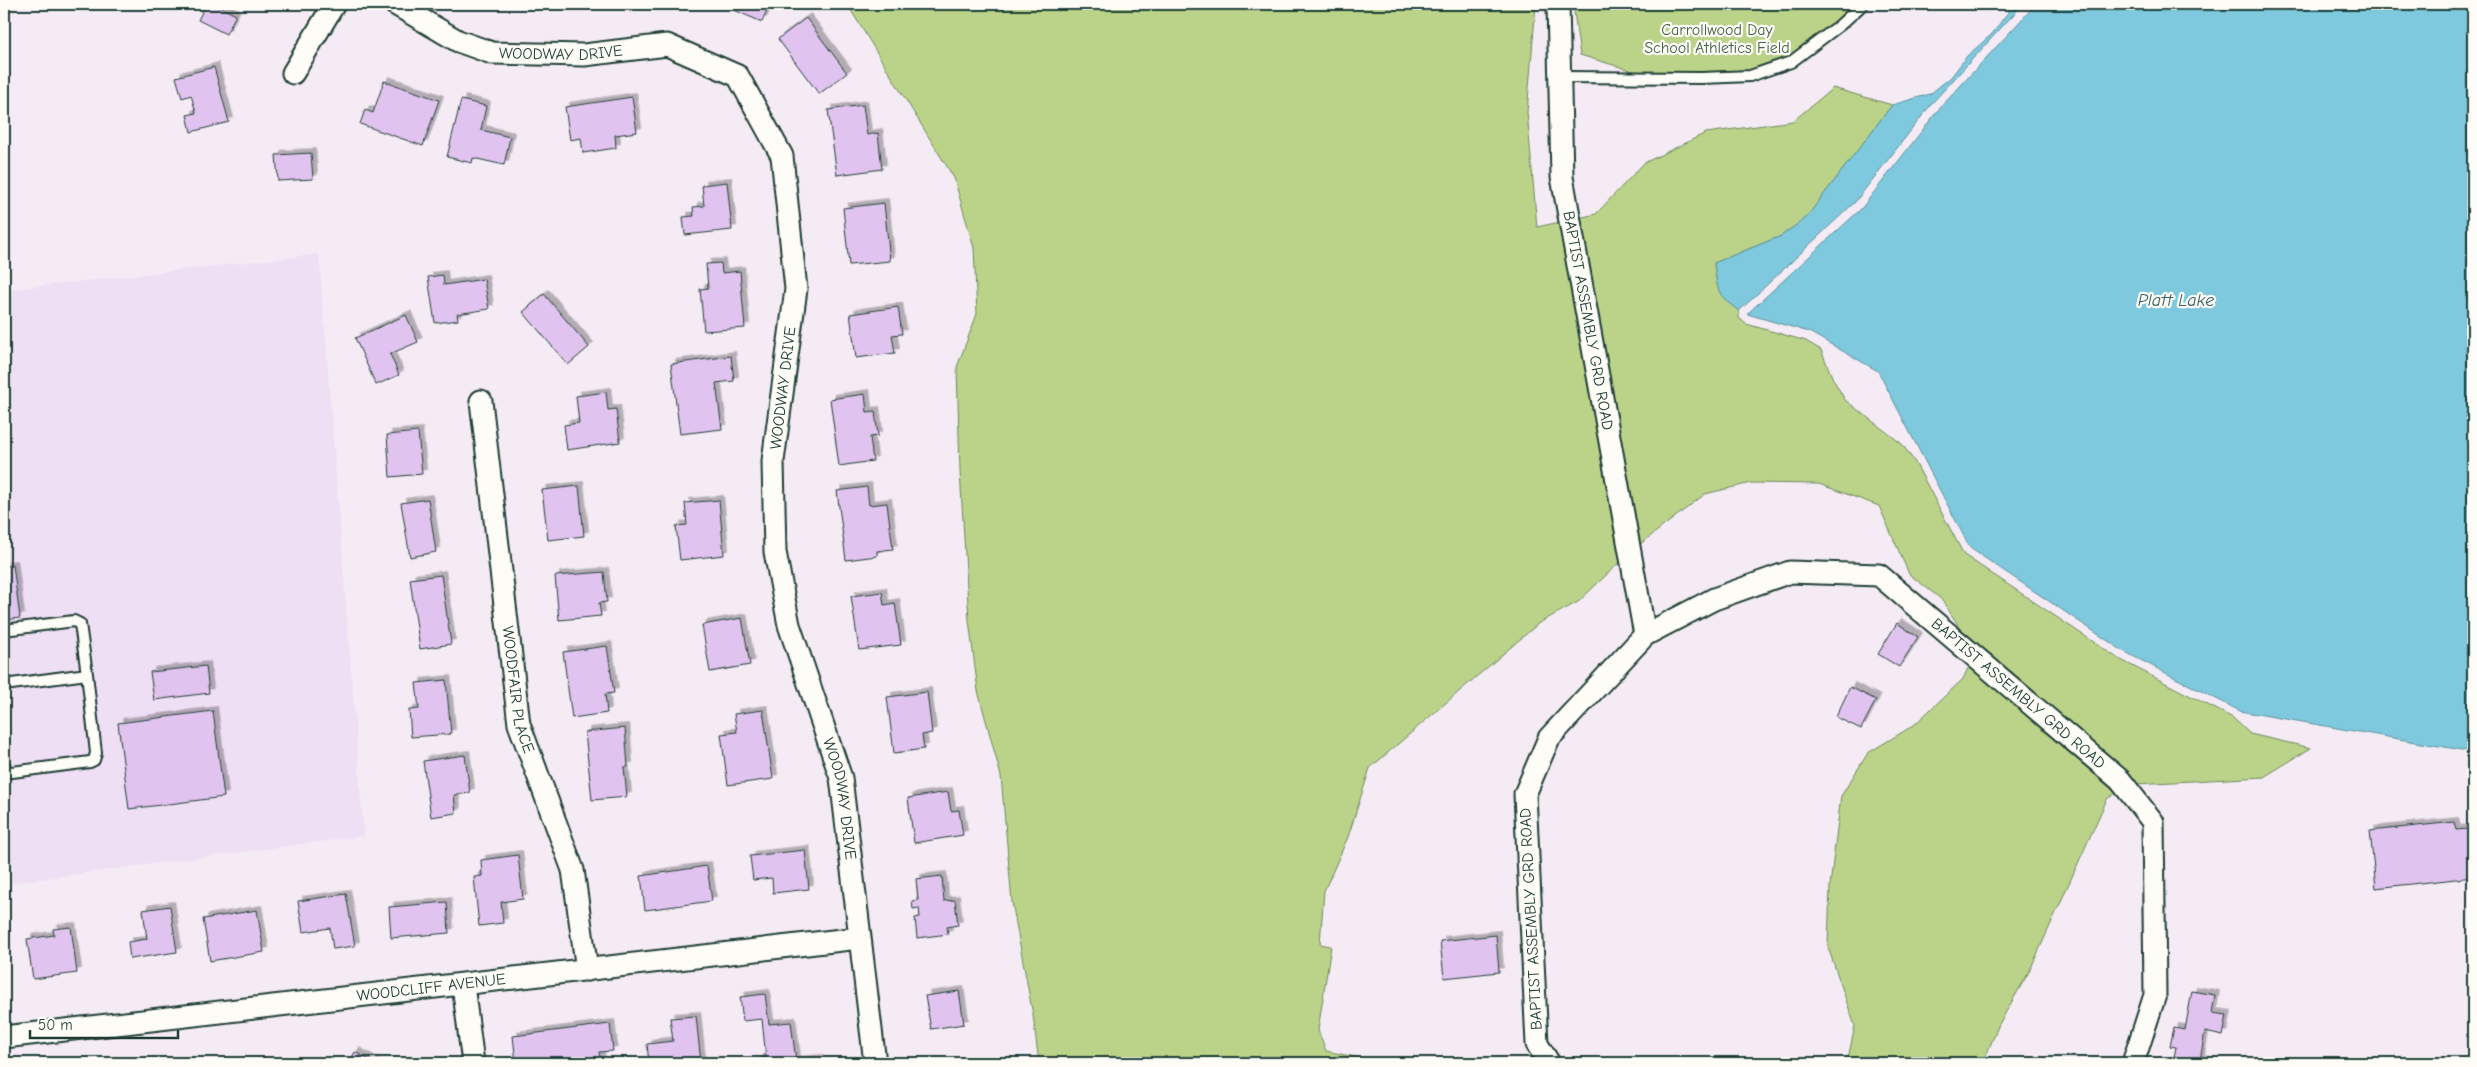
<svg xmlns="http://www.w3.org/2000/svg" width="2477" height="1067" viewBox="0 0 2477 1067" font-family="'Comic Neue',sans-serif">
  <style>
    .built { fill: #efdff4 }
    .green { fill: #bbd389; stroke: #6d885e }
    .water { fill: #7fc9de; stroke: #59919a }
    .building { fill: #e1c3f0; stroke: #1f3d34; filter: url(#shadow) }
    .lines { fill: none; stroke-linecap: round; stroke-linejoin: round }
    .lane-casing { stroke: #1f3d34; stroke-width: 14 }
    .street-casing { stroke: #1f3d34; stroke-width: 25 }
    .lane { stroke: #fdfcf7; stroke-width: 10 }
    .street { stroke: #fdfcf7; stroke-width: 21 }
    .labels { text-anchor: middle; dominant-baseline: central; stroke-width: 4.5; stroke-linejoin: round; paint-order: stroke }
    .park-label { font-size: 16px; fill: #466249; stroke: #fdfcf7 }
    .street-label { font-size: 16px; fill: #1f3d34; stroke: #fdfcf7 }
    .water-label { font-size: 18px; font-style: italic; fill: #37605e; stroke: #fdfcf7 }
  </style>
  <defs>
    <filter id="shadow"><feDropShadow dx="4.5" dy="-4.5" stdDeviation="0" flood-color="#0004"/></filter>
  </defs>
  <rect width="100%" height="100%" fill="#f5ebf5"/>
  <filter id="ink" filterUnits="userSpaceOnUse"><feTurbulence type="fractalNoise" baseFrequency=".02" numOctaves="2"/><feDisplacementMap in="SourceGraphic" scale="10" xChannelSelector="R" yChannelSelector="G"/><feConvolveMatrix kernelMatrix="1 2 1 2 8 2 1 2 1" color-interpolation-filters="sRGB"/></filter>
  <g filter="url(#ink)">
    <!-- built -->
    <path class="built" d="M319,254L364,836L4,884V290Z"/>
    <!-- green -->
    <path class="green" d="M847,4H1536L1527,112L1537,227L1560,222L1621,561L1578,602L1539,623L1370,768L1348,837L1324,891L1320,944L1331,946L1318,1030L1326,1051L1360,1058L1371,1063H1039L1033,1015L1012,902L1001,776L978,691L969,620L960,471L957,367L977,314L974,248L954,178Z
      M1573,4H1862L1796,58L1754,74L1640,73L1580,55Z
      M1833,88L1892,105L1806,218L1781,236L1714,263C1718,291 1716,294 1739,311V318L1746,324L1806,341L1821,350L1833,379L1845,400L1902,444L1916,464L1964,555L2119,659L2233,718L2250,734L2311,748L2264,777L2136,784L1965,635L1941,599L1909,574L1879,506L1819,484L1751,483L1705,494L1639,545L1579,218L1596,214L1644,163L1706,133L1793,121Z
      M1969,666L2116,793L2107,799L2030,970L1999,1024L1983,1063H1847L1855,1026L1828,947L1830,886L1841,796L1868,753L1914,725L1963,679Z"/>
    <!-- water -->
    <path class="water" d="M2014,4H2023L1933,102L1855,202L1739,311C1716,294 1718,291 1714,263L1781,236L1806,218L1892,105L1930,94L1951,77L1967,56L1992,34Z
      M2036,4H2473V752L2240,711L2123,651L1970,548L1878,371L1809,332L1747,314L1861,209L1939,109Z"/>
    <!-- building -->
    <path class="building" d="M201,4H221L220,7L236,15L226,34L198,20L205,6Z
      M720,4H770L762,22Z
      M806,18L847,73L819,94L778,39Z
      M214,67L229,122L191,132L187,115L196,113L191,95L182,98L176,77Z
      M384,81L439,100L423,146L360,124L365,110L373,113Z
      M632,97L637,132L615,135L616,148L583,153L581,138L570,140L565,107Z
      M461,100L486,106L481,130L510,137L504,165L473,158L472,163L447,157Z
      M863,105L867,135L878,133L882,169L837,175L828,110Z
      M311,153L313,179L278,181L276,155Z
      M727,182L732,230L685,235L683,217L694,216L693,207L704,206L702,185Z
      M884,203L890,261L849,265L843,208Z
      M721,263L722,273L740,271L745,328L704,331L700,289L708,288L706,264Z
      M443,275L444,285L484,279L489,309L457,314L458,320L435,323L428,277Z
      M544,294L589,347L568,365L523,312Z
      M898,307L902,334L892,335L895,353L856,358L850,314Z
      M406,315L418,342L390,354L399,375L376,385L355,338Z
      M731,356L734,381L716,383L722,429L680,434L671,364Z
      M606,392L608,410L616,409L620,442L567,450L564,425L579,423L576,396Z
      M865,394L867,412L875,411L878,436L870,437L873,461L839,466L830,399Z
      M418,432L422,474L390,477L387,435Z
      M579,486L584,536L548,540L542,490Z
      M867,487L869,505L887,503L893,549L877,551V556L846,560L837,491Z
      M428,499L436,552L410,557L401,503Z
      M719,500L724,555L680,560L676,526L687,525L685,503Z
      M13,565L20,618L4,620V566Z
      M604,572L607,602L599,603L601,616L559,620L555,576Z
      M441,575L451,644L420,649L410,579Z
      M882,592L884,605L895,603L901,645L859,650L851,596Z
      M742,618L750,665L710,672L702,625Z
      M1897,623L1918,637L1899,667L1878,654Z
      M607,646L614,693L605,694L607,713L572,718L563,652Z
      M206,666L209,693L154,700L150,672Z
      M446,680L451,734L411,737L409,710L419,709L416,683Z
      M1850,687L1876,700L1861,729L1836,717Z
      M927,692L932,733L922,735L924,749L894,753L887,697Z
      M763,710L773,779L728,785L721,734L737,732L734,714Z
      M213,711L224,797L129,809L118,723Z
      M625,728L628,767H624L627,797L592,800L585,732Z
      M465,755L470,793L454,795L456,813L431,817L423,761Z
      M948,792L951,811L959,810L963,835L914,843L908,798Z
      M2454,822L2456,830L2467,829L2473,877L2376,888L2370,831Z
      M805,850L809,889L773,893L772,878L753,880L750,856Z
      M518,855L523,899L501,902L503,923L479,926L474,877L482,876L481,860Z
      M707,866L712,901L645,910L641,876Z
      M942,876L944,901L955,900L958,925L947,927L948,934L917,938L915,918L920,917L919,908L913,909L912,901L918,900L916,879Z
      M346,894L355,946L333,949L330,928L303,932L298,901Z
      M447,902L449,933L391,938L389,907Z
      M170,906L177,952L130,959L128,942L147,939L143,910Z
      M257,910L264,952L210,961L203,919Z
      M71,927L77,973L33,979L27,939L54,935L53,929Z
      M1496,935L1499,972L1444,978L1440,941Z
      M959,991L964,1024L931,1029L925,996Z
      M2192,991L2215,995L2212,1013L2227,1015L2223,1036L2205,1032L2200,1060L2214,1063H2173L2176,1047L2170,1046L2174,1028L2185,1030Z
      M765,994L769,1024L791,1022L796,1061L818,1059L819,1063H759L758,1059L766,1058L762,1019L743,1021L740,997Z
      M696,1016L701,1063H649L647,1044L673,1041L670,1018Z
      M610,1024L613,1051L599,1052L601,1063H516L513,1036Z
      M355,1052L375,1063H349Z"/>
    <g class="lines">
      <!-- lane casing -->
      <g class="lane-casing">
        <path id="lane" d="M1560,77L1702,78L1750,76L1791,62L1840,25L1863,4
          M4,630L74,621L80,624L87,674L4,685
          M4,765L6,771L12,772L90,762L94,760L96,753L87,674"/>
      </g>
      <!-- street casing -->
      <g class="street-casing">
        <g id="street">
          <path id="s1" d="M395,4L458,41L492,53L584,55L667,45L738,76L782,156L796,289L773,461L775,552L789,625L841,778L875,1063"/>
          <path id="s2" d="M1558,4L1562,177L1645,635"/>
          <path d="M293,73L334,4"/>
          <path id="s3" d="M481,401L519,724L573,870L587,970"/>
          <path d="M463,985L473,1063"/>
          <path id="s4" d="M4,1037L859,938"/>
          <path id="s5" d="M1549,1063L1537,1044L1525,794L1549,738L1645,635L1714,599L1790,572L1879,575L2120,780L2153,822L2155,995L2133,1063"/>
        </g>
      </g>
      <!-- lane -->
      <use href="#lane" class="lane"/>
      <!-- street -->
      <use href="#street" class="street"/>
    </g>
  </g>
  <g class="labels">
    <!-- park labels -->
    <g class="park-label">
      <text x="1717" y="30">Carrollwood Day<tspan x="1717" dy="18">School Athletics Field</tspan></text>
    </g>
    <!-- street labels -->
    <g class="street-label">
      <text stroke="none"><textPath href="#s1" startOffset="178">WOODWAY DRIVE</textPath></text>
      <text stroke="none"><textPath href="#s2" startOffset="319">BAPTIST ASSEMBLY GRD ROAD</textPath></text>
      <text transform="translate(783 388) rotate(-83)">WOODWAY DRIVE</text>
      <text stroke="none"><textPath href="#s3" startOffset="291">WOODFAIR PLACE</textPath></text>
      <text stroke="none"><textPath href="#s5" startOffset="905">BAPTIST ASSEMBLY GRD ROAD</textPath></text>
      <text stroke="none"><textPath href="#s1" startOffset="1108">WOODWAY DRIVE</textPath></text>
      <text transform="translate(1531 919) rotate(-93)">BAPTIST ASSEMBLY GRD ROAD</text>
      <text stroke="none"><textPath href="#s4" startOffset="430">WOODCLIFF AVENUE</textPath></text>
    </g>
    <!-- water labels -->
    <g class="water-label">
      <text x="2176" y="300">Platt Lake</text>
    </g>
  </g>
  <!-- margin -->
  <rect width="2477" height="1067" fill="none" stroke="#fdfcf7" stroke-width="20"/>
  <rect x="10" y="10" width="2457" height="1047" fill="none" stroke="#1f3d34" stroke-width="2" filter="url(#ink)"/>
  <!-- scale -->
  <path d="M30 1030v8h148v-8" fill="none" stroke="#1f3d34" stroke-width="2.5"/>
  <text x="38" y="1030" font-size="15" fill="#1f3d34" stroke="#fdfcf7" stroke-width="4" paint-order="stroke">50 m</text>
</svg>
